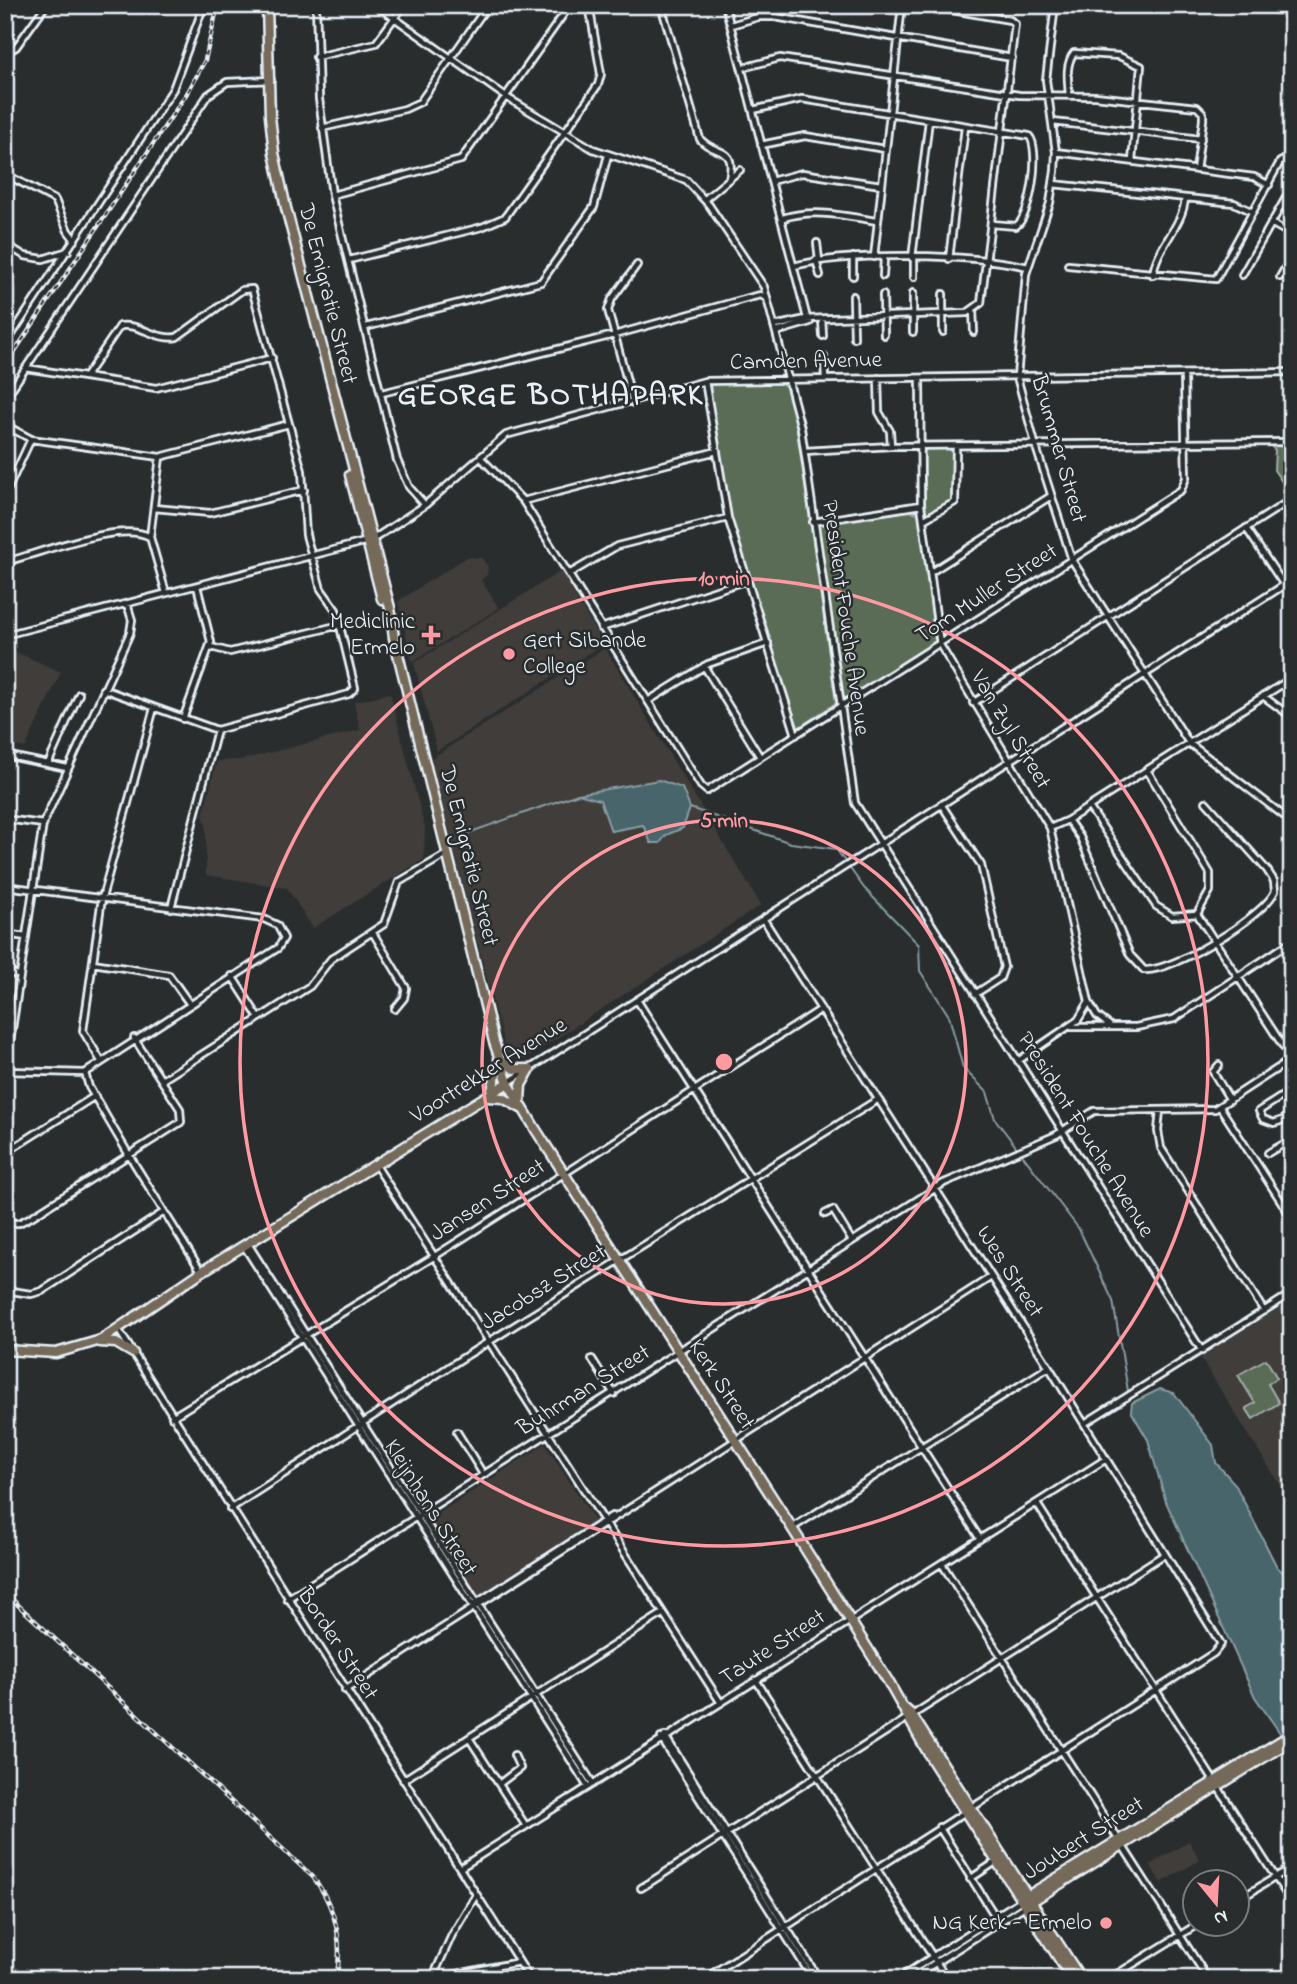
<svg xmlns="http://www.w3.org/2000/svg" width="1297" height="1984" viewBox="0 0 1297 1984" font-family="'Indie Flower',sans-serif">
  <style>
    .built { fill: #3f3c3b }
    .green { fill: #5a6c56; stroke: #a1aea7; stroke-width: 2 }
    .water { fill: #47656a; stroke: #879da3; stroke-width: 2 }
    .lines { fill: none; stroke-linecap: round; stroke-linejoin: round }
    .stream { stroke: #879da3; stroke-width: 2 }
    .minor-casing { stroke: #e8f1f8; stroke-width: 10 }
    .trunk-casing { stroke: #e8f1f8; stroke-width: 13 }
    .minor { stroke: #2a2d2e; stroke-width: 4.5 }
    .trunk { stroke: #746a5a; stroke-width: 8 }
    .rail-casing { stroke: #e8f1f8; stroke-width: 4.5 }
    .rail { stroke: #2a2d2e; stroke-width: 2; stroke-dasharray: 5; stroke-linecap: butt }
    .ring { fill: none; stroke: #ff9aa2; stroke-width: 3.5 }
    .poi-dot { fill: #ff9aa2; stroke: #2a2d2e; stroke-width: 2.5 }
    .labels { text-anchor: middle; dominant-baseline: central; stroke-width: 5; stroke-linejoin: round; paint-order: stroke }
    .street-label { font-size: 23px; fill: #e8f1f8; stroke: #2a2d2e }
    .poi-label { font-size: 23px; fill: #e8f1f8; stroke: #2a2d2e; text-anchor: end }
    .district-label { font-size: 30px; font-weight: bold; letter-spacing: 2px; fill: #e8f1f8; stroke: #2a2d2e }
    .centre { fill: #ff9aa2; stroke: #2a2d2e; stroke-width: 3.5 }
    .ring-label { font-size: 21px; text-anchor: middle; font-weight: bold; fill: #ff9aa2; stroke: #2a2d2e; stroke-width: 5; stroke-linejoin: round; paint-order: stroke }
  </style>
  <rect width="100%" height="100%" fill="#2a2d2e"/>
  <filter id="ink" filterUnits="userSpaceOnUse"><feTurbulence type="fractalNoise" baseFrequency=".0143" numOctaves="2"/><feDisplacementMap in="SourceGraphic" scale="14" xChannelSelector="R" yChannelSelector="G"/><feConvolveMatrix kernelMatrix="1 2 1 2 8 2 1 2 1" color-interpolation-filters="sRGB"/></filter>
  <g filter="url(#ink)">
    <!-- built -->
    <path class="built" d="M467,557L481,558L488,566L487,575L481,580L499,608L412,662L398,601Z
      M561,571L603,644L437,751L414,663Z
      M5,647L61,672L25,748L5,744Z
      M605,648L761,905L522,1061L506,1052L430,759Z
      M390,693L425,828L424,859L313,928L287,888L206,875V825L203,815L217,761L241,760L360,730L354,702Z
      M1292,1299V1504L1200,1357Z
      M545,1444L595,1521L478,1597L428,1520Z
      M1189,1841L1200,1860L1161,1883L1150,1865Z"/>
    <!-- green -->
    <path class="green" d="M781,383L786,387L796,423L836,703L798,728L730,519L709,393L711,385L717,384Z
      M1269,444H1292L1291,495L1274,470L1275,450Z
      M926,449H949L954,453V500L928,515L923,504V453Z
      M909,511L919,513L935,641L931,646L844,701L817,524Z
      M1266,1359L1277,1378L1268,1384L1279,1403L1253,1419L1246,1408L1255,1403L1238,1375Z"/>
    <!-- water -->
    <path class="water" d="M659,780L682,788L690,808L683,828L666,835L660,843H651L643,825L611,831L600,800L578,794Z
      M1160,1389L1174,1393L1213,1445L1216,1463L1235,1484L1277,1567L1292,1580V1730L1282,1736L1255,1697L1166,1502L1148,1440L1131,1411L1132,1403Z"/>
    <g class="lines">
      <!-- stream -->
      <path class="stream" d="M690,808L791,843L836,849L864,888L919,945L920,971L949,1016L963,1068L987,1092L995,1119L1079,1229L1113,1301L1128,1391
        M468,833L578,794"/>
      <!-- minor casing -->
      <g class="minor-casing">
        <path id="minor" d="M316,5L319,99L332,195L397,460L409,487L425,505
          M376,5L506,97L593,149L686,180L709,205L764,287L801,428L855,803L1202,1351
          M661,5L700,139C715,157 737,144 729,179
          M725,5L808,322
          M1055,5L1046,80L1056,152L1055,171L1050,203L1026,274L1017,377L1036,447L1072,560L1189,743L1292,822
          M1229,5L1292,11
          M731,25L758,17H775L1012,58
          M5,53L16,47L46,5
          M316,57L376,43L404,5
          M742,68L780,58L1019,95L1095,96L1197,107L1203,113V120L1196,170
          M1069,95C1068,81 1065,64 1074,53L1119,56L1141,66L1132,161
          M753,110L802,99L1029,136C1041,148 1031,217 1016,226L991,224
          M1053,122L1201,139
          M322,128L405,109L420,102L488,5
          M761,145L805,136L885,149
          M1056,152L1254,177L1269,185
          M5,174L55,200L68,231L75,240
          M771,181L802,173L881,185
          M1053,184L1234,203L1253,212
          M332,195L461,160L570,5
          M705,199L740,170
          M783,218C814,208 845,216 877,221
          M1271,223L1292,235
          M817,243L819,260
          M5,244L25,256L43,259L68,251
          M874,257L902,5
          M912,258L929,120
          M949,259L965,127
          M349,260L482,227L505,217L598,85L601,74L589,5
          M816,260L820,275
          M1068,265L1216,279L1280,162L1292,156
          M794,266C850,251 972,254 1028,267
          M1153,275C1156,246 1183,227 1185,198
          M1242,275L1292,187
          M853,276V257
          M883,276L884,258
          M914,277V258
          M1280,277L1292,256
          M883,295L884,335
          M853,296L854,338
          M973,310L974,332
          M822,319L823,336
          M774,326L806,319L967,313L981,303L1015,24L1010,20L923,5
          M366,327L541,282L594,207L608,155
          M776,332L810,322
          M913,332V293
          M943,332V294
          M5,345L173,89L204,5
          M824,357L825,379
          M26,368L156,388L272,358
          M86,376L120,326C140,323 157,341 177,337L242,290L252,289L302,471L306,535L321,589L336,610L355,688L349,694L217,730L103,689
          M878,378L879,412L890,431L891,446
          M920,378L921,505L940,645L1050,828L1089,1002L1078,1020L1018,1061
          M705,381L728,518L796,735
          M382,393L614,335L752,297L761,295L766,298
          M5,399L208,95L227,82L271,80
          M633,403L608,310L612,299L637,265
          M5,425L31,439L160,457L289,424
          M805,451L891,446L1292,442
          M160,457L150,537L166,593
          M480,457L523,501L701,786L707,791L1181,490L1186,478L1184,375
          M5,495L31,439
          M523,501L717,451
          M154,508L210,513L304,490
          M923,520L955,502L956,447
          M813,522L921,505
          M1246,528L1284,585
          M5,562C39,554 120,520 150,537
          M931,572L1051,496
          M569,574L617,546L728,518
          M601,628L747,580
          M5,635L372,540L425,505L506,435L705,381L1292,372
          M211,647L230,652L340,625
          M704,666L760,757
          M1263,696L1292,717
          M648,701L708,664L768,643
          M973,703L1292,499
          M183,719L211,642L197,586
          M5,755L67,768
          M48,764L79,694
          M1147,770L1210,873V891L1197,914
          M941,804L981,865L1004,967L1000,978L975,994
          M1089,807L1156,906L1172,916L1197,914
          M5,819L43,824
          M1068,820L1080,837L1130,955L1144,970C1171,973 1265,916 1275,891L1274,881L1267,870L1206,802
          M1050,828L1068,820L1292,678
          M5,886L264,919L277,925L284,938L278,948L85,1073L7,1071
          M171,908L217,730
          M1197,914L1292,1060
          M373,933L406,988L404,998L395,1009
          M5,934L26,937
          M93,963L169,975L189,1003
          M5,973L20,975
          M232,976L259,1018
          M637,1000L980,1539
          M1089,1002L1097,1016L1109,1025
          M1072,1027H1136L1174,1019L1292,941
          M101,1061L83,1031L102,898L154,708
          M1219,1065L1213,1072L1230,1100
          M85,1073L89,1087L129,1155L201,1271
          M5,1075L43,824L130,633L132,620L127,604
          M162,1080L310,986L331,959L384,924L399,882L447,854
          M509,1082L1292,580
          M1292,1100L1284,1095L1259,1111L1263,1119L1274,1123L1292,1117
          M1220,1107L1292,1218
          M1160,1110L1158,1131L1161,1148L1264,1311
          M5,1153L95,1096
          M1268,1153L1292,1139
          M375,1164L721,1703
          M825,1214L833,1210L852,1241
          M5,1223H19L31,1217L181,1122L180,1109L134,1038
          M248,1244L593,1784
          M244,1246L588,1787
          M5,1290L31,1294L42,1291L164,1212
          M118,1329L530,1979
          M592,1359L614,1394
          M172,1417L435,1256L820,1010
          M1085,1423L1292,1293
          M457,1432L483,1474
          M1037,1504L1292,1903
          M230,1509L461,1359L877,1100
          M792,1528L1049,1367
          M942,1564L1208,1979
          M287,1599L944,1183L1056,1135L1094,1111L1215,1109L1292,1059
          M475,1604L612,1516
          M756,1680L947,1979
          M345,1690L991,1277
          M665,1736L819,1979
          M469,1738L526,1826
          M661,1738L813,1979
          M403,1780L662,1614
          M499,1784L520,1768L514,1755
          M939,1827L995,1916
          M460,1868L1106,1459
          M970,1879L997,1861
          M641,1888L1165,1554
          M1238,1900L1292,1867
          M432,1979L452,1935L476,1895
          M432,1979L519,1962
          M704,1979L1214,1653L1221,1644L1049,1367L764,920
          M898,1979L1021,1900
          M910,1979L1026,1905
          M1109,1979L1198,1924"/>
      </g>
      <!-- trunk casing -->
      <g class="trunk-casing">
        <path id="trunk" d="M267,5L270,116L274,153L286,208L390,608L394,638L494,1042L508,1083L536,1130L792,1528L888,1681L932,1760L1072,1979
          M350,475L382,599
          M499,1059L514,1069H530
          M491,1094L499,1063
          M488,1097L503,1098L521,1108
          M520,1102L521,1085L530,1069
          M100,1342L116,1343L133,1353
          M5,1350L56,1353L101,1340L201,1272L508,1083
          M904,1708L911,1714L1081,1979
          M1026,1897L1292,1734
          M1029,1903L1292,1740"/>
      </g>
      <!-- minor -->
      <use href="#minor" class="minor"/>
      <!-- trunk -->
      <use href="#trunk" class="trunk"/>
      <!-- rail casing -->
      <g class="rail-casing">
        <path id="rail" d="M5,366L189,90L205,60L218,5
          M5,1593L313,1877C336,1908 344,1941 336,1979"/>
      </g>
      <!-- rail -->
      <use href="#rail" class="rail"/>
    </g>
  </g>
  <!-- distance rings -->
  <g class="ring">
    <circle cx="724" cy="1062" r="242"/>
    <circle cx="724" cy="1062" r="484"/>
  </g>
  <!-- markers -->
  <g class="poi-dot">
    <path d="M427.5 624.5h7v7h7v7h-7v7h-7v-7h-7v-7h7z"/>
    <circle cx="509" cy="654" r="7"/>
    <circle cx="1106" cy="1923" r="7"/>
  </g>
  <g class="labels">
    <!-- street labels -->
    <g class="street-label">
      <text transform="translate(327 294) rotate(76)">De Emigratie Street</text>
      <text transform="translate(806 362) rotate(-1)">Camden Avenue</text>
      <text transform="translate(1058 449) rotate(74)">Brummer Street</text>
      <text transform="translate(987 594) rotate(-33)">Tom Muller Street</text>
      <text transform="translate(845 618) rotate(82)">President Fouche Avenue</text>
      <text transform="translate(1010 730) rotate(59)">Van Zyl Street</text>
      <text transform="translate(468 856) rotate(76)">De Emigratie Street</text>
      <text transform="translate(489 1071) rotate(-32)">Voortrekker Avenue</text>
      <text transform="translate(1085 1135) rotate(58)">President Fouche Avenue</text>
      <text transform="translate(488 1201) rotate(-33)">Jansen Street</text>
      <text transform="translate(1009 1272) rotate(57)">Wes Street</text>
      <text transform="translate(544 1288) rotate(-32)">Jacobsz Street</text>
      <text transform="translate(721 1385) rotate(57)">Kerk Street</text>
      <text transform="translate(584 1391) rotate(-32)">Buhrman Street</text>
      <text transform="translate(430 1508) rotate(58)">Kleijnhans Street</text>
      <text transform="translate(337 1644) rotate(57)">Border Street</text>
      <text transform="translate(773 1648) rotate(-33)">Taute Street</text>
      <text transform="translate(1084 1839) rotate(-32)">Joubert Street</text>
    </g>
    <!-- poi labels -->
    <g class="poi-label">
      <text x="415" y="622">Mediclinic<tspan x="415" dy="26">Ermelo</tspan></text>
      <text x="523" y="641" text-anchor="start">Gert Sibande<tspan x="523" dy="26">College</tspan></text>
      <text x="1092" y="1923">NG Kerk - Ermelo</text>
    </g>
    <!-- district labels -->
    <g class="district-label">
      <text x="551" y="397">GEORGE BOTHAPARK</text>
    </g>
  </g>
  <circle cx="724" cy="1062" r="10" class="centre"/>
  <g class="ring-label">
    <text x="724" y="585">10 min</text>
    <text x="724" y="827">5 min</text>
  </g>
  <!-- margin -->
  <rect width="1297" height="1984" fill="none" stroke="#2a2d2e" stroke-width="28"/>
  <rect x="14" y="14" width="1269" height="1956" fill="none" stroke="#e8f1f8" stroke-width="2.5" filter="url(#ink)"/>
  <!-- north arrow -->
  <g transform="translate(1216 1903) rotate(162)"><circle r="33" fill="#2a2d2e" stroke="#767b7f" stroke-width="2"/>
  <path d="M0-5L12 26L0 18L-12 26Z" fill="#ff9aa2"/>
  <text y="-10" font-size="19" font-weight="bold" text-anchor="middle" fill="#e8f1f8">N</text>
  </g>
</svg>
